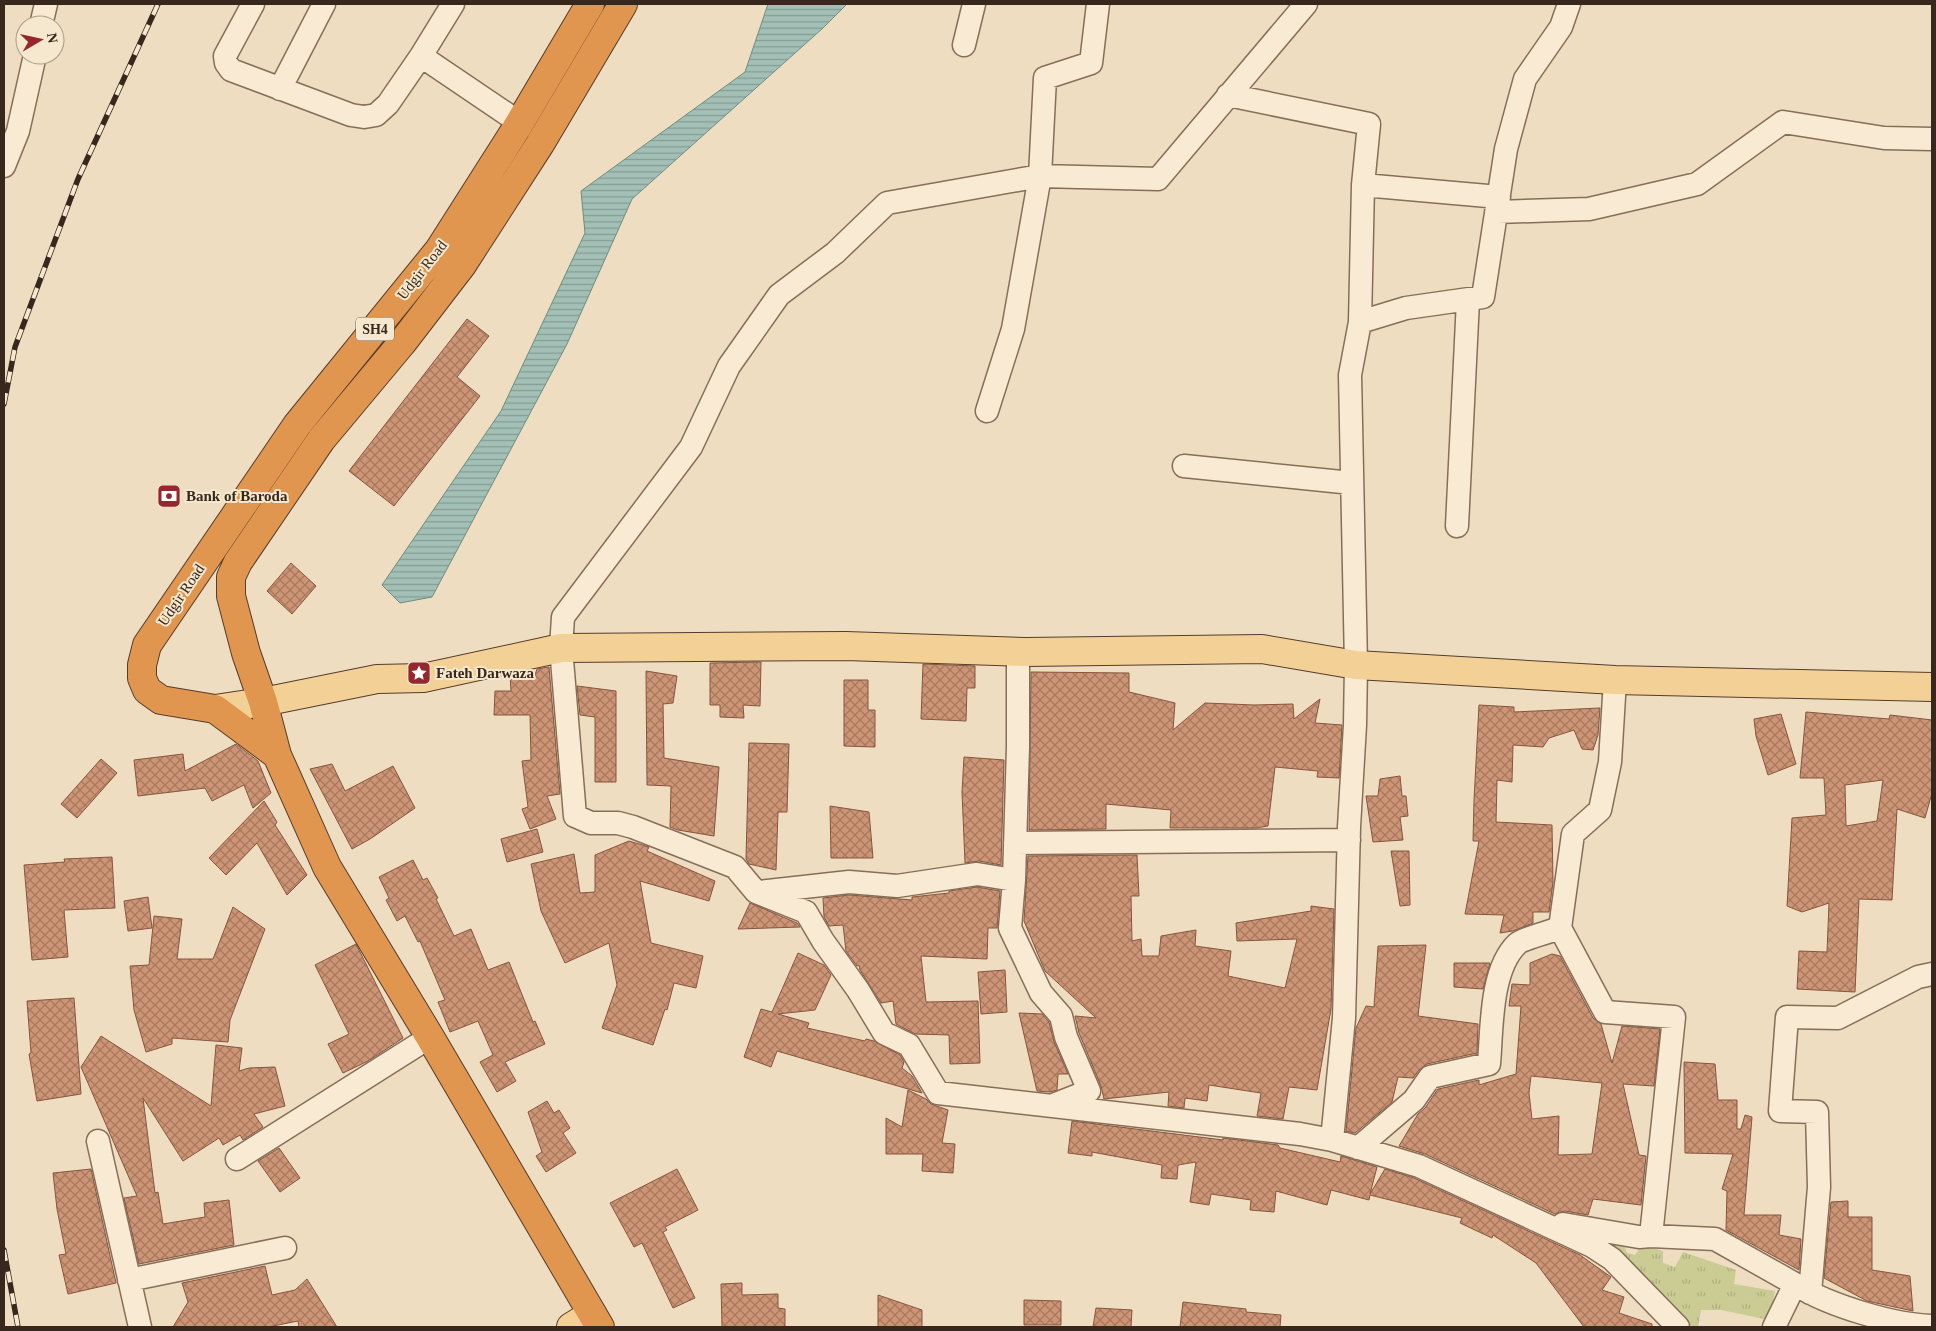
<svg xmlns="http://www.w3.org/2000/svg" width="1936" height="1331" viewBox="0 0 1936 1331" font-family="Georgia,serif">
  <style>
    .grass { fill: url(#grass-tufts) }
    .water { fill: url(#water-rules); stroke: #6a8e83 }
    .building { fill: url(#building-cross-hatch); stroke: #87553d; fill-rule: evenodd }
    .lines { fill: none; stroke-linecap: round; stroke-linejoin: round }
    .minor-casing { stroke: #876e58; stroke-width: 25 }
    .major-casing { stroke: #553c2c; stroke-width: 30 }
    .highway-casing { stroke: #553c2c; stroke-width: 30 }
    .minor { stroke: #f9ebd3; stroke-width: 22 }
    .major { stroke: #f3d096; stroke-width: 28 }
    .highway { stroke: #e0964e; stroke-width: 28 }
    .rail-casing { stroke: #37271c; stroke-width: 5.5 }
    .rail { stroke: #f6e8cf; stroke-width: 4; stroke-dasharray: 11; stroke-linecap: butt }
    .labels { text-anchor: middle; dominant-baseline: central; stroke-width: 4; stroke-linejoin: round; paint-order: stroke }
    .shield { fill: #f6e8cf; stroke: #706152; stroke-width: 1 }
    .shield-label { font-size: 14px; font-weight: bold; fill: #37271c }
    .street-label { font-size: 15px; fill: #37271c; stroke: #f6e8cf }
    .poi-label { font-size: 15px; font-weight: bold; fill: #37271c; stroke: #f6e8cf; text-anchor: start }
  </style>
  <defs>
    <pattern id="grass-tufts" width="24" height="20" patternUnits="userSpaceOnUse" patternTransform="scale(1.25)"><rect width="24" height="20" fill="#cacc94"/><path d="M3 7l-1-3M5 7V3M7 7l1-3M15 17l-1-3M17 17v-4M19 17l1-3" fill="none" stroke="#aeaf7f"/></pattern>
    <pattern id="water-rules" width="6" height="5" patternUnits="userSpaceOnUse" patternTransform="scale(1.25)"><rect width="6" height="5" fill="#a3c0b6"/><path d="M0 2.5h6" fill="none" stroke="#869c93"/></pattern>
    <pattern id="building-cross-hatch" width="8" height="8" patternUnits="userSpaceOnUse" patternTransform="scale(1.25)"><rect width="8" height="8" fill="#cd9475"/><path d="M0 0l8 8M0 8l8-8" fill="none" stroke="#a7795f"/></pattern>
  </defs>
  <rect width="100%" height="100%" fill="#eeddc0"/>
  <!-- grass -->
  <path class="grass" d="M1600,1237L1624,1245L1627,1253L1635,1255L1642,1245L1663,1251V1263L1675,1267L1683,1252L1736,1270L1734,1284L1775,1291L1769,1320L1721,1310H1701L1698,1327H1693L1658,1296Z"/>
  <!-- water -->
  <path class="water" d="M768,4H847L823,28L632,199L567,344L432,597L400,603L382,585L501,411L585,233L581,191L745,72Z"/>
  <!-- building -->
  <path class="building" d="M467,319L489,336L457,377L480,396L394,506L349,471Z
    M291,563L316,586L292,614L267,591Z
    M761,662L760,706L743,705L744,718L720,717V705H710V663Z
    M923,664L975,666V688H967L966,721L921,719Z
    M549,667L560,794L547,796L556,819L530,829L522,809L528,807L522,761L531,760L530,715H494L495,691H511L510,675H535L537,669Z
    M646,671L677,676L673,703L663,704L664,758L719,767L714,836L678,830L670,827L671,786L647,785Z
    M1031,672L1129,673V692L1175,703L1173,730L1205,703L1254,705L1293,704L1294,719L1320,699L1315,723L1342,725L1339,778L1317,777L1318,771L1275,767L1268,826L1256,828H1170L1171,810L1106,804V829L1029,830Z
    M844,680H868V710H875V747L844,746Z
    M577,686L616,691V782H595V717L580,715Z
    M1479,705L1514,707V712L1600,708L1598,735L1593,750L1582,749L1574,730L1549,738L1543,747L1513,745L1512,782L1497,780L1496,822L1552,825L1553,882L1549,912H1533V923L1513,931L1500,933L1504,915L1465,914L1479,841H1473L1474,800Z
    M1806,712L1889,719L1890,715L1932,720V793L1925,818L1897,809L1892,900L1859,899L1855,992L1797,989L1799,951L1827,952L1829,903L1802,912L1787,906L1792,818L1826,815L1824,778H1800ZM1883,780L1877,821L1846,826L1845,785Z
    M1781,714L1796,764L1768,775L1756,736L1754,719Z
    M749,743L789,744L787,812H778L776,870L749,864L746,859Z
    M236,744L258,761L271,793L253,808L244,785L212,801L205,788L138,796L134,760L183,754L185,771Z
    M964,757L1004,760L1001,865L979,861L965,863L962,792Z
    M101,759L117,773L77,818L61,804Z
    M332,764L345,791L393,766L415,808L370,839L352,849L310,769Z
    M1400,776L1402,796H1406L1408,816L1400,817L1403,840L1373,842L1366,796H1378L1380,779Z
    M264,801L277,822L275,825L307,875L287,895L257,843L226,875L209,858Z
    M830,806L869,812L873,858H831Z
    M537,829L543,852L507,862L501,839Z
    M629,841L649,847L647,851L715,881L709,901L640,881L651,943L703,956L696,988L674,983L667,1010L665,1009L653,1045L602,1028L617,985L609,943L565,963L541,911L531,864L574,854L580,893L595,892V855Z
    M1391,851H1409L1410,905L1400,906Z
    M1137,855L1139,896H1131L1132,941L1141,939L1142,956H1159L1161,936L1196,930L1195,946L1231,951L1228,976L1285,988L1297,939L1237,941L1236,923L1311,911V906L1334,909L1331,1009L1317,1090L1289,1087L1283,1119L1257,1116L1261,1093L1209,1085L1207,1101L1185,1098L1184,1108L1168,1106L1169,1092L1104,1099L1101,1086L1079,1033L1075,1016L1096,1018L1045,971L1024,921L1028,856Z
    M112,857L115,908L64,910L68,957L32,960L24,865L65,862L64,859Z
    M413,860L423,880L427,878L438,898L436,899L454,936L471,929L488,970L509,962L533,1022L535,1021L545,1044L505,1062L516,1081L497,1092L480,1062L493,1055L478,1021L450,1032L438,1002L445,1000L420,941L418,942L405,916L397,921L386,900L389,898L379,877Z
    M977,887L1000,891L997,928H988L987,959L921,956L926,1002L978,1001L980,1063L950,1064L949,1035L915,1034L896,1024L893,1001L881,1003L860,970L859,965L857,966L846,951L843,925L829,926L824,917L823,898L849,895L912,900V897L949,893V891Z
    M148,897L152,928L128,931L124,901Z
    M750,903L797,923L800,927L738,929Z
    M233,907L265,929L230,1020L228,1042L172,1038V1044L146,1052L134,1010L130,966L149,965L154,916L182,919L177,959H213Z
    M356,944L403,1038L368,1061L343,1073L328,1044L349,1034L315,965Z
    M1426,945L1418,1016L1478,1024L1477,1053L1427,1064L1419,1070L1413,1078L1398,1077L1392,1102L1355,1133L1346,1131L1356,1028L1366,1006L1374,1007L1378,946Z
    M798,953L824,965L831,975L815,1010L778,1014L809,1023L807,1028L865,1041L866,1039L874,1041L900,1055L904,1062L902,1068L912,1076L922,1093L777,1051L771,1067L744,1057L761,1009L772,1012Z
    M1552,954L1560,956L1593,1018L1601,1024L1612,1063L1622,1026L1660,1029L1654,1086L1623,1084L1639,1155L1646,1156L1641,1205L1593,1199L1588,1215L1565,1211L1555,1214L1425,1154L1399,1146L1418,1114L1425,1108L1438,1089L1479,1080V1085L1516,1074L1521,1006H1509L1512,984L1530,985V963ZM1531,1076L1602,1083L1592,1154L1558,1155L1559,1116L1532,1119L1529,1093Z
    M1454,963H1490L1483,989L1454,987Z
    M1005,970L1007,1012L981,1014L978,972Z
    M74,998L81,1094L37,1101L29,1054L31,1053L27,1001Z
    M1019,1013L1042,1014L1049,1022L1054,1042L1068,1074H1058L1057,1090L1050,1092L1037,1091Z
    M101,1036L211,1106L216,1045L242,1048L239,1071L249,1068L275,1067L285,1106L254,1114L263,1127L243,1140L240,1135L223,1145L219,1138L183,1161L143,1098L155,1193L158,1192L163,1224L205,1217L204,1203L229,1200L234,1245L139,1264L124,1198L137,1196L81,1067Z
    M1684,1062L1715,1064L1718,1100H1737V1129H1741L1745,1115L1752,1117L1744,1215H1781L1779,1235L1801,1239L1799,1270L1726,1230L1727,1191L1722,1189L1733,1154L1685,1153Z
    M908,1090L926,1099L931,1104L948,1110L942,1143L955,1144L953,1173L922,1171L923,1154H886V1118L902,1127Z
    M547,1101L554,1113L559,1110L570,1128L563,1133L576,1153L546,1172L536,1156L542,1152L528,1112Z
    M1072,1121L1223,1140V1138L1278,1145L1280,1148L1340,1162L1341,1156L1377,1167L1370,1194L1385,1169L1414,1178L1580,1255L1611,1277L1602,1290L1624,1297L1619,1313L1652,1324V1327H1584L1536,1263L1493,1235L1492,1238L1460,1223L1462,1218L1370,1195L1369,1200L1331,1190L1327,1205L1276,1191L1274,1212L1250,1210L1251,1200L1211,1194L1209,1205L1190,1202L1196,1162L1178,1165L1177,1179L1161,1178L1162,1165L1092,1152V1156L1068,1153Z
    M279,1148L300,1178L280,1192L258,1161Z
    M91,1169L116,1283L68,1294L59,1255L66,1254L57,1209L53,1173Z
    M677,1169L698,1210L665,1227L667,1230L663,1232L695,1298L673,1308L642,1243L634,1247L610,1203Z
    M1848,1201V1217H1872V1270L1910,1276L1913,1311L1867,1301L1824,1278L1831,1202Z
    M265,1266L272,1295L295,1290L307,1279L337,1327H299L298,1321L268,1327H173L188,1302L182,1283Z
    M742,1283V1295L778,1294V1308L785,1309V1327H722L721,1284Z
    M878,1295L922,1310V1327H878Z
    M1024,1300L1061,1301V1325H1024Z
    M1183,1302L1246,1309V1312L1281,1315L1280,1327H1180Z
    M1096,1308L1132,1310L1131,1327H1093Z"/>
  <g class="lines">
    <!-- minor casing -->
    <g class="minor-casing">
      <path id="minor" d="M253,4L225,56L226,63L231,70L351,115L364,117L376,115L388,104L421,56L453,4
        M1306,4L1158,179L1040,176L887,203L835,253L779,295L729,366L691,447L563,617L561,648L575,816L591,823H618L633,827L735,867L756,892L806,912L823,941L858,990L884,1033L909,1045L938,1093L1300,1134L1332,1140L1419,1166L1592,1246L1612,1259L1678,1327
        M41,25L46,4
        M964,45L974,4
        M421,56L520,123
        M280,89L324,4
        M1228,95L1369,124L1363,185L1499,197
        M4,166L18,131L35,55
        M1497,212L1589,209L1697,184L1783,122L1884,138L1932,139
        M1360,322L1363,185
        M987,411L1013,329L1040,176L1045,78L1091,63L1098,4
        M1184,466L1352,483
        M1457,526L1468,300
        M1018,652V746L1014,880L1010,928L1041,993L1061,1016L1066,1037L1089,1091L1056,1104
        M1015,843L1349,840
        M759,892L849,882L897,886L977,874L1014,880
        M1560,928L1605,1012L1674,1017L1651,1236
        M1332,1140L1344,1018L1349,827L1355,725L1356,665L1350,375L1360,322L1406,308L1483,297L1506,149L1525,79L1561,27L1569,4
        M98,1141L140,1327
        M1358,1148L1414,1100L1430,1077L1489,1064C1492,1029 1490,970 1517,944C1522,939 1552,931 1560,928L1573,834L1600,810L1610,762L1615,680
        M237,1159L430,1037
        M1563,1224L1639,1237L1651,1236L1715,1239L1795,1284L1774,1327
        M129,1280L285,1248
        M1798,1286C1831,1306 1894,1325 1932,1326
        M1810,1293L1819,1187L1817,1112L1780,1111L1787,1017L1838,1018L1918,977L1932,974"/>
    </g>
    <!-- major casing -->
    <g class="major-casing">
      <path id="major" d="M215,709L263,702L377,679L423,678L561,648L846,646L1026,652L1262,649L1356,665L1615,680L1932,687
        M571,1327L592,1314"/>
    </g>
    <!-- highway casing -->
    <g class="highway-casing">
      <path id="highway" d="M277,755L215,709L161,700L147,690L142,678V665L147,645L297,425L439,250L516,129L590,4
        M600,1327L430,1037L327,867L277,755L263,702L246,653L231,596V577L238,562L321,440L402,343L462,265L540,144L623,4"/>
    </g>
    <!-- minor -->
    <use href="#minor" class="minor"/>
    <!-- major -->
    <use href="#major" class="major"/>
    <!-- highway -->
    <use href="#highway" class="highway"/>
    <!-- rail casing -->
    <g class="rail-casing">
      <path id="rail" d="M4,404L15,347L78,179L158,4
        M4,1250L18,1327"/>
    </g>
    <!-- rail -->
    <use href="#rail" class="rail"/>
  </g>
  <!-- icons -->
  <defs>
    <g id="bank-square" transform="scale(1.25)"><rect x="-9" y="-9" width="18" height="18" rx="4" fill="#97272f" stroke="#f6e8cf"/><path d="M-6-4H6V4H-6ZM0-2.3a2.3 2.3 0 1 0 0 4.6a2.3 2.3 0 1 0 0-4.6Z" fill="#fff"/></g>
    <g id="sight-square" transform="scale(1.25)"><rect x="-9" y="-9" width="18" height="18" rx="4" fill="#97272f" stroke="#f6e8cf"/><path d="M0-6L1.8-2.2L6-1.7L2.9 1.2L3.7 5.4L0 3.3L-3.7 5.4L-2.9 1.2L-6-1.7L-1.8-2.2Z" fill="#fff"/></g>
  </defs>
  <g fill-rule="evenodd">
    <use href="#bank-square" x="169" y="496"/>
    <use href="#sight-square" x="419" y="673"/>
  </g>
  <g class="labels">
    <!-- shield labels -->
    <rect class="shield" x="356" y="317.5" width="38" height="23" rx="4"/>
    <g class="shield-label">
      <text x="375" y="329">SH4</text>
    </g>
    <!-- street labels -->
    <g class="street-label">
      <text transform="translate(422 270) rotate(-52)">Udgir Road</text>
      <text transform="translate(181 595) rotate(-56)">Udgir Road</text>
    </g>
    <!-- poi labels -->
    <g class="poi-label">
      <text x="186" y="496">Bank of Baroda</text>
      <text x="436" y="673">Fateh Darwaza</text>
    </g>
  </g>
  <!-- border -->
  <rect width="1936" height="1331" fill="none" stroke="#37271c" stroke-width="10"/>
  <!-- north arrow -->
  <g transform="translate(40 40) rotate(81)"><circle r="24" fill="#f6e8cf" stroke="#aa9b87"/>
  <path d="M0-4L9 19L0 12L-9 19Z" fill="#97272f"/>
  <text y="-8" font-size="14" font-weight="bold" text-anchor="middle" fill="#37271c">N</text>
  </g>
</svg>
